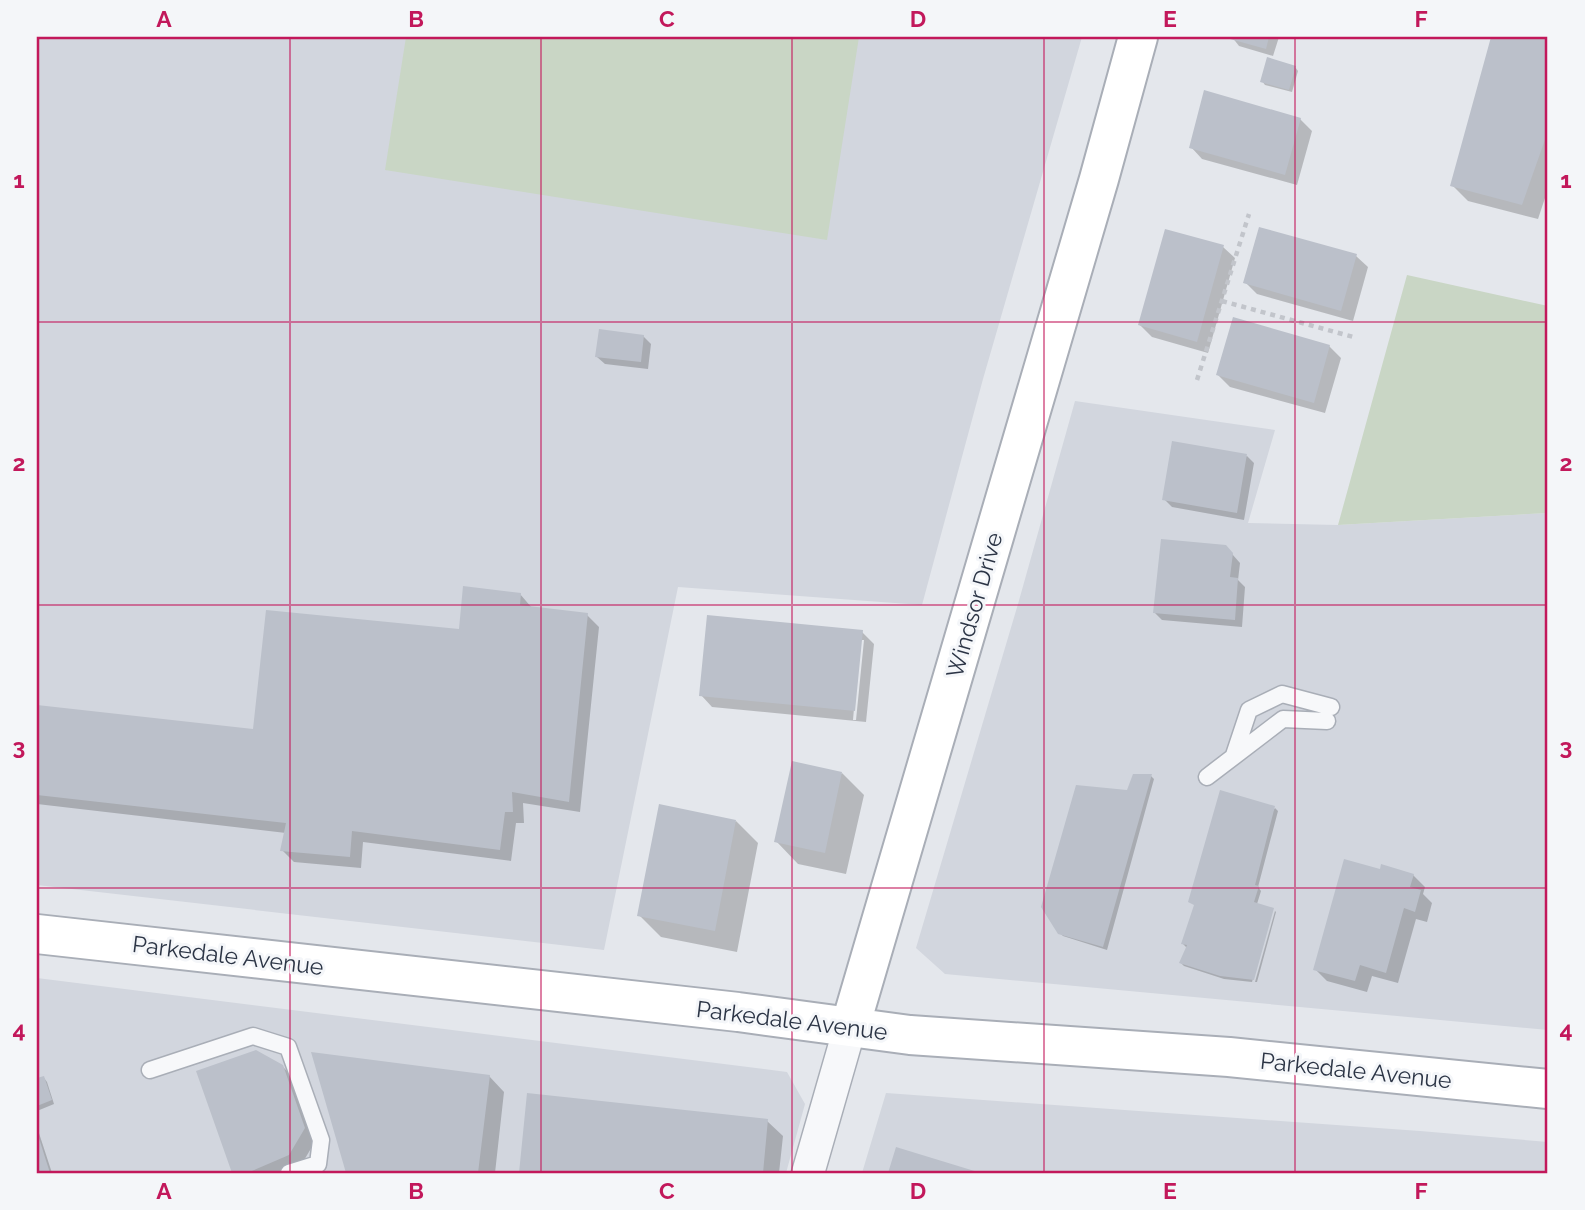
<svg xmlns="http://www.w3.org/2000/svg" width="1585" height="1210" viewBox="0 0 1585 1210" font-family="Raleway,sans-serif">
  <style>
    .built { fill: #d2d6de }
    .green { fill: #c9d6c5 }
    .shadow { fill: #0003; fill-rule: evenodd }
    .building { fill: #bbc0ca }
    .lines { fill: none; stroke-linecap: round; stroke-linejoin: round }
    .lane-casing { stroke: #a9aeb7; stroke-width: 19 }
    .street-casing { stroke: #a9aeb7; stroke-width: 35 }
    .secondary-casing { stroke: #a9aeb7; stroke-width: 42 }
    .path { stroke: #c2c5cb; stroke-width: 4.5; stroke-dasharray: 5 5; stroke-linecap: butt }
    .lane { stroke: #f7f8fa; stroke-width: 16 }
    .street { stroke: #f7f8fa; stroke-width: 32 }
    .secondary { stroke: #fff; stroke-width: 38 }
    .grid { fill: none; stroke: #c2185b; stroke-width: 2; stroke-opacity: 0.55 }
    .labels { text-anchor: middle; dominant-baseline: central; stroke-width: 6; stroke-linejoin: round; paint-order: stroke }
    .street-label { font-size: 23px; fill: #2b3445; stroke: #f4f6f9 }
    .neatline { fill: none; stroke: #c2185b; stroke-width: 2.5 }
    .grid-label { font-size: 23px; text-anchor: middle; font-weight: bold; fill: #c2185b }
  </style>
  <rect width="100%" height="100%" fill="#e4e7ec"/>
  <!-- built -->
  <path class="built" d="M37,37H1082L983,379L922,605L678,587L604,950L37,885Z
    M1075,401L1275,430L1248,523L1338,525L1548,513V1030L945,974L916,948L1018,604Z
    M37,978L787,1072L805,1104L786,1173H37Z
    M886,1093L1420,1131L1548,1142V1173H862Z"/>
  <!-- green -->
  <path class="green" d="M406,37H859L827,240L385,170Z
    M1407,275L1548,306V513L1338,525Z"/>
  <!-- shadow -->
  <path class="shadow" d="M1232,37H1279L1273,56L1239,46Z
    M1493,37H1548V189L1538,219L1468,201L1452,185Z
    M1295,67L1298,71L1292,92L1265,85L1262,81Z
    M1300,119L1312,131L1297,185L1202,159L1191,147Z
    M1223,247L1235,258L1208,353L1152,337L1140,325Z
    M1356,256L1368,267L1353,321L1257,294L1245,282Z
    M643,336L651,344L648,369L605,364L597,357Z
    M1329,346L1341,358L1325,413L1230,387L1218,375Z
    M1247,456L1254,463L1244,520L1172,507L1164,499Z
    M1225,546L1240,563L1238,580L1245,587L1242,627L1162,620L1155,613Z
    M520,594L532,608L587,615L599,627L580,812L523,803L524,823H516L511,861L363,842L361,868L294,862L282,850L286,833L37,804V707L255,731L461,631Z
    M862,632L874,644L866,722L712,707L701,695ZM860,640H864L856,720H853Z
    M842,773L864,795L846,874L798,864L776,841Z
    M1151,776L1154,779L1107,950L1063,936L1059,932L1129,792Z
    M1275,808L1278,811L1258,887L1261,891L1257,904L1272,909L1252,982L1224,979L1184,966L1181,963L1187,948L1183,944Z
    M736,821L758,843L737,952L661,937L639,915Z
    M1381,872L1413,875L1425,887L1423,894L1432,903L1427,922L1416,919L1398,983L1372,976L1367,992L1327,981L1315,969Z
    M1275,911L1276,912L1257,982H1255Z
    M313,1054L489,1076L504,1092L495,1173H348Z
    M282,1066L295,1079L316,1140L300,1167L286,1173H234L198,1072Z
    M44,1078L47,1082L54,1104L37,1111V1080Z
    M767,1121L783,1136L779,1173H521Z
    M37,1127L52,1173H37Z"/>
  <!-- building -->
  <path class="building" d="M1230,37H1269L1266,49L1230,39Z
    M1491,37H1548V131L1522,205L1450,186Z
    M1267,57L1296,66L1289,90L1260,82Z
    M1204,90L1301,118L1285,175L1189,148Z
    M1259,227L1357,254L1341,311L1243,283Z
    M1165,229L1224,245L1197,342L1138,325Z
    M1233,317L1330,345L1314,403L1216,375Z
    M599,329L644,335L641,362L595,357Z
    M1172,441L1247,454L1237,513L1162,500Z
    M1161,539L1226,545L1233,553L1230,577L1238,578L1235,620L1153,613Z
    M463,586L521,593L520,605L588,613L569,802L512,792L513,812H505L500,850L352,831L350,857L280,851L286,823L37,795V705L253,729L266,610L459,629Z
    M707,615L863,630L855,711L699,696Z
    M792,761L842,772L825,853L774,842Z
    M1133,774H1152L1103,947L1058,934L1041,907L1076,785L1127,790Z
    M1220,790L1275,806L1255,885L1259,886L1254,902L1274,908L1254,980L1220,976L1179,963L1187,945L1181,944L1194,905L1188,902Z
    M659,804L736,820L715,931L637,916Z
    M1344,859L1380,869L1381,864L1414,874L1410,887L1421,890L1415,912L1404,908L1386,973L1360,965L1355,981L1313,970Z
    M256,1050L283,1065L305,1128L289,1155L247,1173H232L196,1071Z
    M311,1052L490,1075L478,1173H346Z
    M44,1076L52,1100L37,1106V1078Z
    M527,1093L768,1119L763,1173H519Z
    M37,1132L50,1173H37Z
    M896,1147L981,1173H888Z"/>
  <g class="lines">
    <!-- lane casing -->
    <g class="lane-casing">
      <path id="lane" d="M1234,755L1249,710L1282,694L1331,707
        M1207,777L1283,719L1327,721
        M150,1070L253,1036L288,1047L321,1140L318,1164L289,1173"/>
    </g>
    <!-- street casing -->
    <g class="street-casing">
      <path id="street" d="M808,1173L850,1027"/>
    </g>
    <!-- secondary casing -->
    <g class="secondary-casing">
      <path id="secondary" d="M37,934L738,1012L910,1035L1229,1057L1548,1089
        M850,1027L1099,179L1138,37"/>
    </g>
    <!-- path -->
    <path class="path" d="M1222,301L1357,338
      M1197,380L1249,214"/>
    <!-- lane -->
    <use href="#lane" class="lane"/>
    <!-- street -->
    <use href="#street" class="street"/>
    <!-- secondary -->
    <use href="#secondary" class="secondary"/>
  </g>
  <!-- grid -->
  <path class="grid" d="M290,37V1173M541,37V1173M792,37V1173M1044,37V1173M1295,37V1173M37,322H1548M37,605H1548M37,888H1548"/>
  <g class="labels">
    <!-- street labels -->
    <g class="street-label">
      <text transform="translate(974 605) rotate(-74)">Windsor Drive</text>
      <text transform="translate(228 955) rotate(7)">Parkedale Avenue</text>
      <text transform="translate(792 1020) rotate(7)">Parkedale Avenue</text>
      <text transform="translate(1356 1070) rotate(6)">Parkedale Avenue</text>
    </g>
  </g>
  <!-- border -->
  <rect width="1585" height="1210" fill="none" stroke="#f4f6f9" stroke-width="77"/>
  <rect x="38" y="38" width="1508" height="1134" class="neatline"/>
  <g class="grid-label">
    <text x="164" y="27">A</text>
    <text x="416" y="27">B</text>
    <text x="667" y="27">C</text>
    <text x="918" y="27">D</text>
    <text x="1170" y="27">E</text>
    <text x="1421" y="27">F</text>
    <text x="19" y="188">1</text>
    <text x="1566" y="188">1</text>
    <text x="19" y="471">2</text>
    <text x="1566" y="471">2</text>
    <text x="19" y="755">3</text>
    <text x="1566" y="755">3</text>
    <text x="19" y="1038">4</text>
    <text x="1566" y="1038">4</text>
    <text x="164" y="1199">A</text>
    <text x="416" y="1199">B</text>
    <text x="667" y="1199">C</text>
    <text x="918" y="1199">D</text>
    <text x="1170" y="1199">E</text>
    <text x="1421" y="1199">F</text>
  </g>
</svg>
